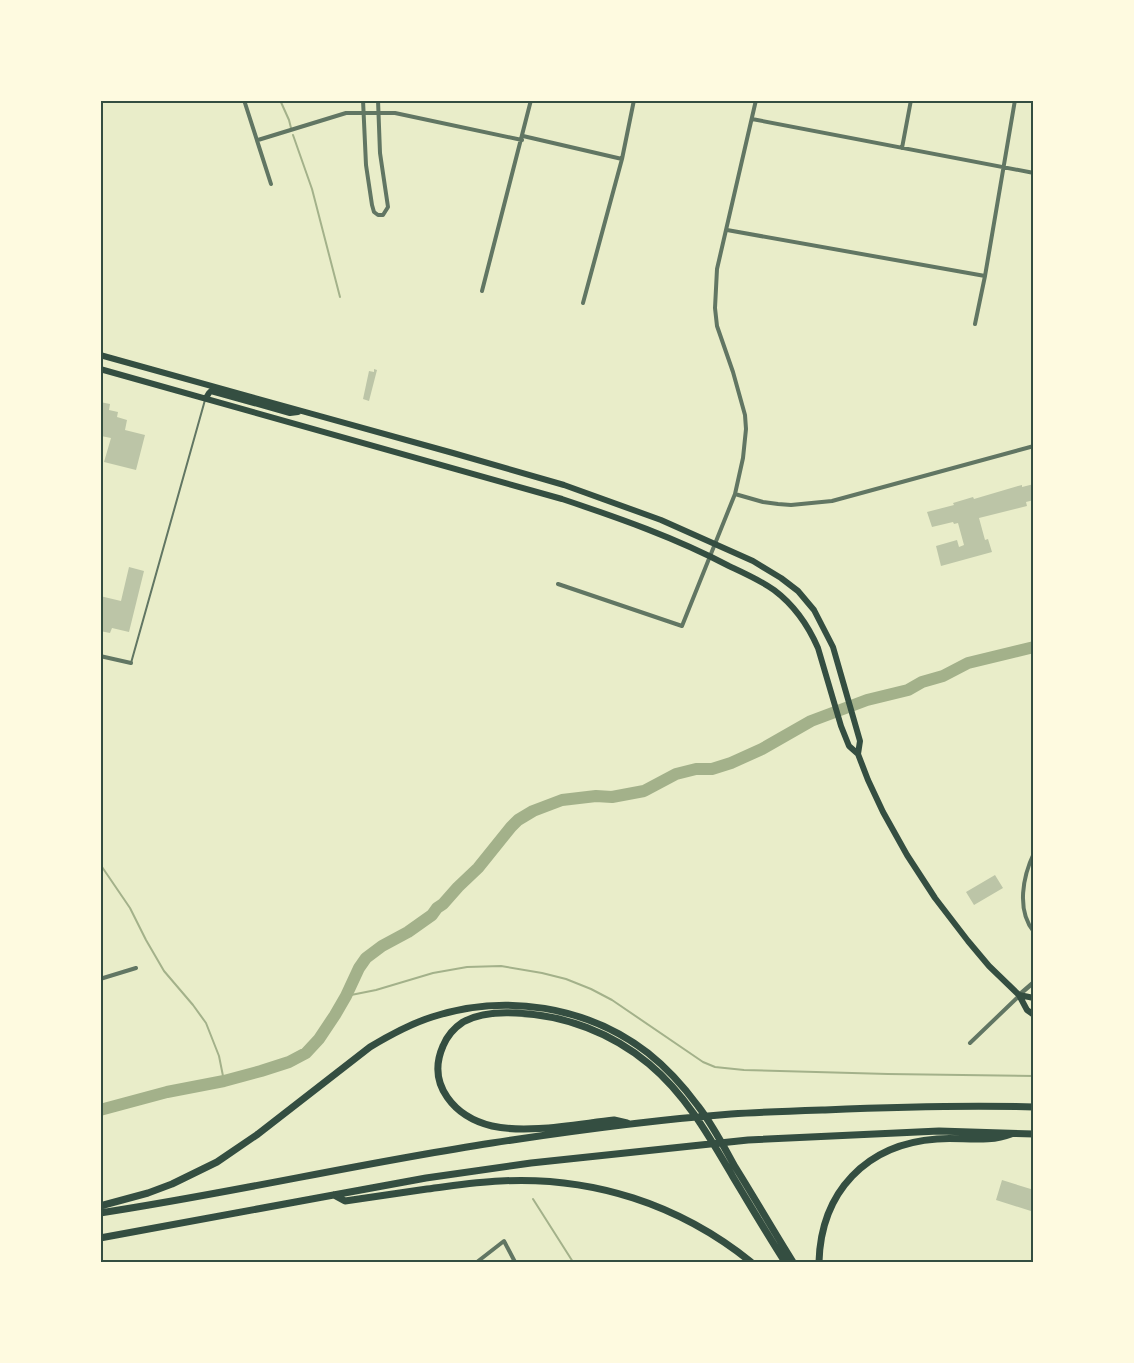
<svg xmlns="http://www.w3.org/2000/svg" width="1134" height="1363" viewBox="0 0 1134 1363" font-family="Karla,sans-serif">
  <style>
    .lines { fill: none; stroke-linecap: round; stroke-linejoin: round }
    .stream { stroke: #a3b18a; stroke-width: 2 }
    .river { stroke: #a3b18a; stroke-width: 12 }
    .building { fill: #bcc5a7 }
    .service { stroke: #617663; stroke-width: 2 }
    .minor { stroke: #617663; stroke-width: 4 }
    .tertiary { stroke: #617663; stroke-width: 4.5 }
    .primary { stroke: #344e41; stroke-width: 6 }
    .motorway { stroke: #344e41; stroke-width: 7 }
    .neatline { fill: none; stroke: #344e41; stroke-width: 2 }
  </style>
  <rect width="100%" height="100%" fill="#e9edc9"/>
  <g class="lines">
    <!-- stream -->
    <path class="stream" d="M280,100L289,120L291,128
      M293,135L312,189L340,297
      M100,864L130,908L146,940L164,971L193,1005L206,1023L219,1056L224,1081
      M346,996L376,990L433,973L467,967L501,966L542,973L566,979L591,989L612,1000L703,1062L715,1067L744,1070L888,1074L1034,1076
      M533,1199L573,1262"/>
    <!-- river -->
    <path class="river" d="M100,1110L167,1092L224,1081L261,1071L289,1062L306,1053L319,1039L335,1015L346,996L359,968L366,958L382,946L408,932L432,915L437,908L443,904L458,887L478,868L511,827L518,820L533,811L562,800L596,796L612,797L644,791L676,774L696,769H712L731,763L762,749L811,721L867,700L908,690L922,682L943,676L968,663L1034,647"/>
  </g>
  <!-- building -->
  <path class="building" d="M374,369L377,370L369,401L363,399L369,371L374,372Z
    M100,402L110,404L109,410L118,412L117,417L127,420L125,430L145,435L136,470L104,462L111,438L101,436L102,430L100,429Z
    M1034,484V500L1026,502L1027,506L979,518L985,540L988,539L992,552L941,566L936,546L957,540L959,547L964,545L958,523L954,524L953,522L932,527L927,512L954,505L953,503L973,497L974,499L1018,486L1022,485V487Z
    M129,567L144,571L129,632L112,628L110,633L100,631V596L121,601Z
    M995,875L1003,888L974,905L966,892Z
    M1002,1180L1034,1190V1212L996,1200Z"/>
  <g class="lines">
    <!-- service -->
    <path class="service" d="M131,663L205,400"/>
    <!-- minor -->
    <path class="minor" d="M244,100L271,184
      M363,100L366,165L372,205L374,212L378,215H383L388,207L380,153L378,100
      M752,119L1034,173
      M523,136L622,159
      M258,140L346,113H395L522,140
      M902,148L911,100
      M727,230L985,276
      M482,291L531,100
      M583,303L622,159L634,100
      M975,324L985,276L1015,100
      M735,494L763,502L778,504L791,505L832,501L1034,446
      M558,584L682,626L735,494L743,458L746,429L745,415L733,372L717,326L715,308L717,269L756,100
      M100,656L131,663
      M1034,853C1023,876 1016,910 1034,932
      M100,979L136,968
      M970,1043L1019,996
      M477,1262L504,1241L515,1262"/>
    <!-- tertiary -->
    <path class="tertiary" d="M1019,995L1034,982"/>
    <!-- primary -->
    <path class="primary" d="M100,355L453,453L564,485L661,520L753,561L781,578L798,591L814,610L833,647L860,741L858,754
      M100,369L562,499C619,518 676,538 729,566C744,573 760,580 774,590C794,605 808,625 818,648L841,726L849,746L858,754L868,780L883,812L907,855L935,898L968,941L989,966L1019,995L1027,1010L1034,1015
      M206,398L209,393L211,391L290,413L298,412
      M1019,995L1034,998"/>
    <!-- motorway -->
    <path class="motorway" d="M627,1123L614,1120C577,1124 528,1134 492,1126C455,1117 426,1085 443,1046C447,1036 454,1028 463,1022C479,1013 498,1012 516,1013C565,1015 612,1033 649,1064C686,1095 709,1136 733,1177C750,1205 767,1234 785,1262
      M334,1195L345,1201C373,1197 400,1193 427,1189C451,1186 475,1182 500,1181C592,1176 679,1204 751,1262
      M100,1206L148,1193L172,1184L217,1162L258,1134L370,1047C390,1035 410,1024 432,1017C505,993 587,1006 648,1053C667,1068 684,1087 698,1106C712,1124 723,1145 734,1165C754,1197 773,1230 793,1262
      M100,1213C232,1193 361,1163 492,1143C571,1131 651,1120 731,1114C762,1112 794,1111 825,1110C895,1107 964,1105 1034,1107
      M100,1238L426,1178L531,1163L748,1140L939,1131L1034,1134
      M819,1262C821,1192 866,1144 937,1139C961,1137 989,1143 1011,1134"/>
  </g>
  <!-- border -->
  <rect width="1134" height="1363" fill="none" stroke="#fefae0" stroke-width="204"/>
  <rect x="102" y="102" width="930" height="1159" class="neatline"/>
</svg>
